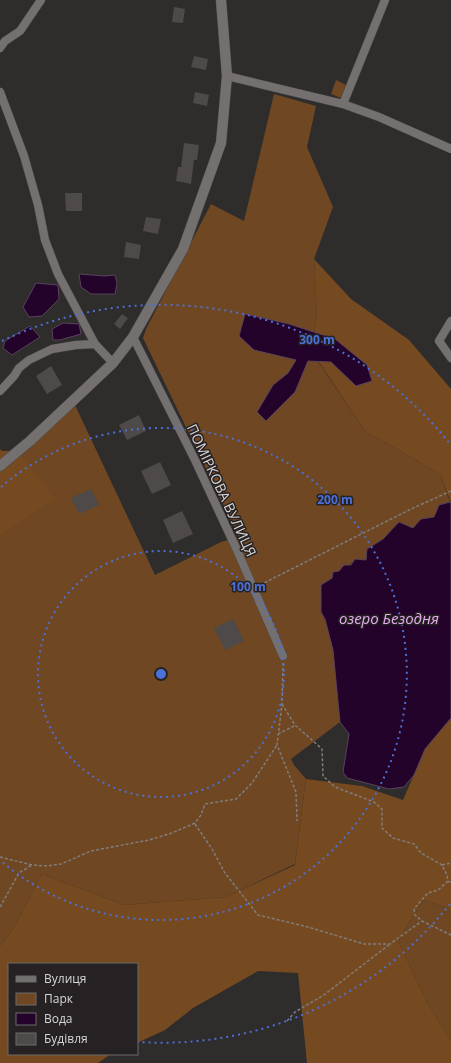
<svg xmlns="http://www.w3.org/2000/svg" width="451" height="1063" viewBox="0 0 451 1063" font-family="'Open Sans',sans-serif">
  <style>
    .green { fill: #6f4722 }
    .forest { fill: #764a21 }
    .water { fill: #230329; stroke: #59425d }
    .building { fill: #4d4a49 }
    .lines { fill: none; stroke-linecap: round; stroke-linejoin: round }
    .minor-casing { stroke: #4d4a4b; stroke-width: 9 }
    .tertiary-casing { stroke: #4d4a4b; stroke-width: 11 }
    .path { stroke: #807d7d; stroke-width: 1.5; stroke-dasharray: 3 2; stroke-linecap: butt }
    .minor { stroke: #747070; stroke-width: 8 }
    .tertiary { stroke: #747070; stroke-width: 10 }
    .ring { fill: none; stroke: #4c70d8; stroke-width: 2; stroke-dasharray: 2 4 }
    .labels { text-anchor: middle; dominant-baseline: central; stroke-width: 3; stroke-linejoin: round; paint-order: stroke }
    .street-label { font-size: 14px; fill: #d8d6d6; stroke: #262223 }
    .water-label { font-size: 15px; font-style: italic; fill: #e5abef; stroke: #262223 }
    .centre { fill: #4c70d8; stroke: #262223; stroke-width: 2 }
    .ring-label { font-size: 12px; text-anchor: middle; font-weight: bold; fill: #4c70d8; stroke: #262223; stroke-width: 3; stroke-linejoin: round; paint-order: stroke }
  </style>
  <rect width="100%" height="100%" fill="#2f2c2c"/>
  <!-- green -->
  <path class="green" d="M336,80L346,85L341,98L331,94Z
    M274,94L316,106L307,147L333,207L314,259L317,316L311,351L365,431L440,474L450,502L439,505L434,517L421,519L413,528L399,522L383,539L367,549L366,560L355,559C349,568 340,569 333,577C327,583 324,603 321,612C338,643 336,687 340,722L291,759L294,765L306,779L295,864L226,897L124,905L42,874L13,929L0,946V535L18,451L75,405L155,575L221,542L239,537L143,338L146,329L211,204L244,221Z
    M423,900L448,908L451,912V1041L427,1002L398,941Z"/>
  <!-- forest -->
  <path class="forest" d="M314,259L351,299L409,340L451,389V503L440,474L365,431L311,350L317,316Z
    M0,449L2,451H18L54,499L0,535Z
    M451,718V912L448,908L423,900L398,941L427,1002L451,1041V1063H307L298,973L258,971L193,1008L165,1030L137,1043V964H9V1054H111L98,1063H0V946L13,929L42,874L124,905L226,897L295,865L306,779L362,786L403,800L425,749Z"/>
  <!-- water -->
  <path class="water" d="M79,274L105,276L115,275L117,283L115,294H91L81,287Z
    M36,283L58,285L59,299L42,316L29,317L23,307Z
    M245,314L289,324L335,339L367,365L372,381L356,386L331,362L308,361L295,392L266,421L257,412L273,385L288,373L296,360L254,350L239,336Z
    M63,323L79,324L81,334L60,340H53L52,329Z
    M30,326L40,337L12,355L3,348L5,341Z
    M450,502L451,503V718L425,749L414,775L404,787L389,789L347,778L343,772L349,734L340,722L333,650L325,619L321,612V585L332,578L333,572L339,571L344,565H351L355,559L366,560L367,549L383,539L399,522L413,528L421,519L434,517L439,505Z"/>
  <!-- building -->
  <path class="building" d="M174,7L185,9L183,23L172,22Z
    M194,56L208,59L206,70L191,67Z
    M195,92L209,95L207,106L193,103Z
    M184,143L199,145L197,160H194L191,184L176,181L178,167H181Z
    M65,193H82V211H66Z
    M146,217L161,219L158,234L143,231Z
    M126,242L141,245L139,259L124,257Z
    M122,314L128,318L120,329L114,324Z
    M51,366L62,385L47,394L36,376Z
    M139,415L146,431L127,440L119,425Z
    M160,462L171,485L152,494L141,471Z
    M91,489L99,505L79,514L71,498Z
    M182,511L193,534L173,543L163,520Z
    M233,619L244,641L225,650L214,628Z"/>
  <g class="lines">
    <!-- minor casing -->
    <g class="minor-casing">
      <path id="minor" d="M0,48L5,41L20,31L41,0
        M227,76L343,104L379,117L451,149
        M0,92L24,156L38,205L45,240L58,274L95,344L113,363
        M343,104L385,0
        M451,321L439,341L451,358
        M133,337L195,460L236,548L283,656
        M0,391L14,376L19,368L29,360L52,349L76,345L95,344"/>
    </g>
    <!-- tertiary casing -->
    <g class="tertiary-casing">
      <path id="tertiary" d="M0,466L30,441L113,363L133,337L183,249L221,143L227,76L221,0"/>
    </g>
    <!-- path -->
    <path class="path" d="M260,585L411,509L451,491
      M283,663L282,704L277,745L296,792L297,821
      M282,704L295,725L322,749L323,776L335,787L374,802L382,809V828L393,838L414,844L421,853L442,865L447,875L448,881L451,883
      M278,734L294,726
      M195,824L212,849L225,873L258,915L308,927L364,944H390L422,921
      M0,857L32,865L47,866L61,864L91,851L149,840L172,833L195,823L201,815L205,804L236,799L252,783L277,745
      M442,865L451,863
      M448,881L438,890L428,893L414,909L415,915L422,921L451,935
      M0,907L19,873L32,865
      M287,1021L295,1012L324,995L390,944"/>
    <!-- minor -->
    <use href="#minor" class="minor"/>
    <!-- tertiary -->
    <use href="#tertiary" class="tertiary"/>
  </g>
  <!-- distance rings -->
  <g class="ring">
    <circle cx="161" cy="674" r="123"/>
    <path d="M1 487A246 246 0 1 1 1 861"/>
    <path d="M450 904A369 369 0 0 1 138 1042M2 341A369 369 0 0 1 450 444"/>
  </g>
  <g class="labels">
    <!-- street labels -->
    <g class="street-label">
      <text transform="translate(222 490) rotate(65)">ПОМІРКОВА ВУЛИЦЯ</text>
    </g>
    <!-- water labels -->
    <g class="water-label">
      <text x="389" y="618">озеро Безодня</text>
    </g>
  </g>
  <circle cx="161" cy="674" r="6" class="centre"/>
  <g class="ring-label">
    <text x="317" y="344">300 m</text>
    <text x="335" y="504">200 m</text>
    <text x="248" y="591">100 m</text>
  </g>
  <!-- legend -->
  <rect x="8" y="963" width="130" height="92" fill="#262223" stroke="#6d6a6b"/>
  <rect x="16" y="976" width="20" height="6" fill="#747070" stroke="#6d6a6b"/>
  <text x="44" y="983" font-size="12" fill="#d8d6d6">Вулиця</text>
  <rect x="16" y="993" width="20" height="12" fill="#6f4722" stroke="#6d6a6b"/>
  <text x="44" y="1003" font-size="12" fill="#d8d6d6">Парк</text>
  <rect x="16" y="1013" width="20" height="12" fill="#230329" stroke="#6d6a6b"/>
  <text x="44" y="1023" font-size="12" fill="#d8d6d6">Вода</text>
  <rect x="16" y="1033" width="20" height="12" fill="#4d4a49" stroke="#6d6a6b"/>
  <text x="44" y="1043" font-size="12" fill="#d8d6d6">Будівля</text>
</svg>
